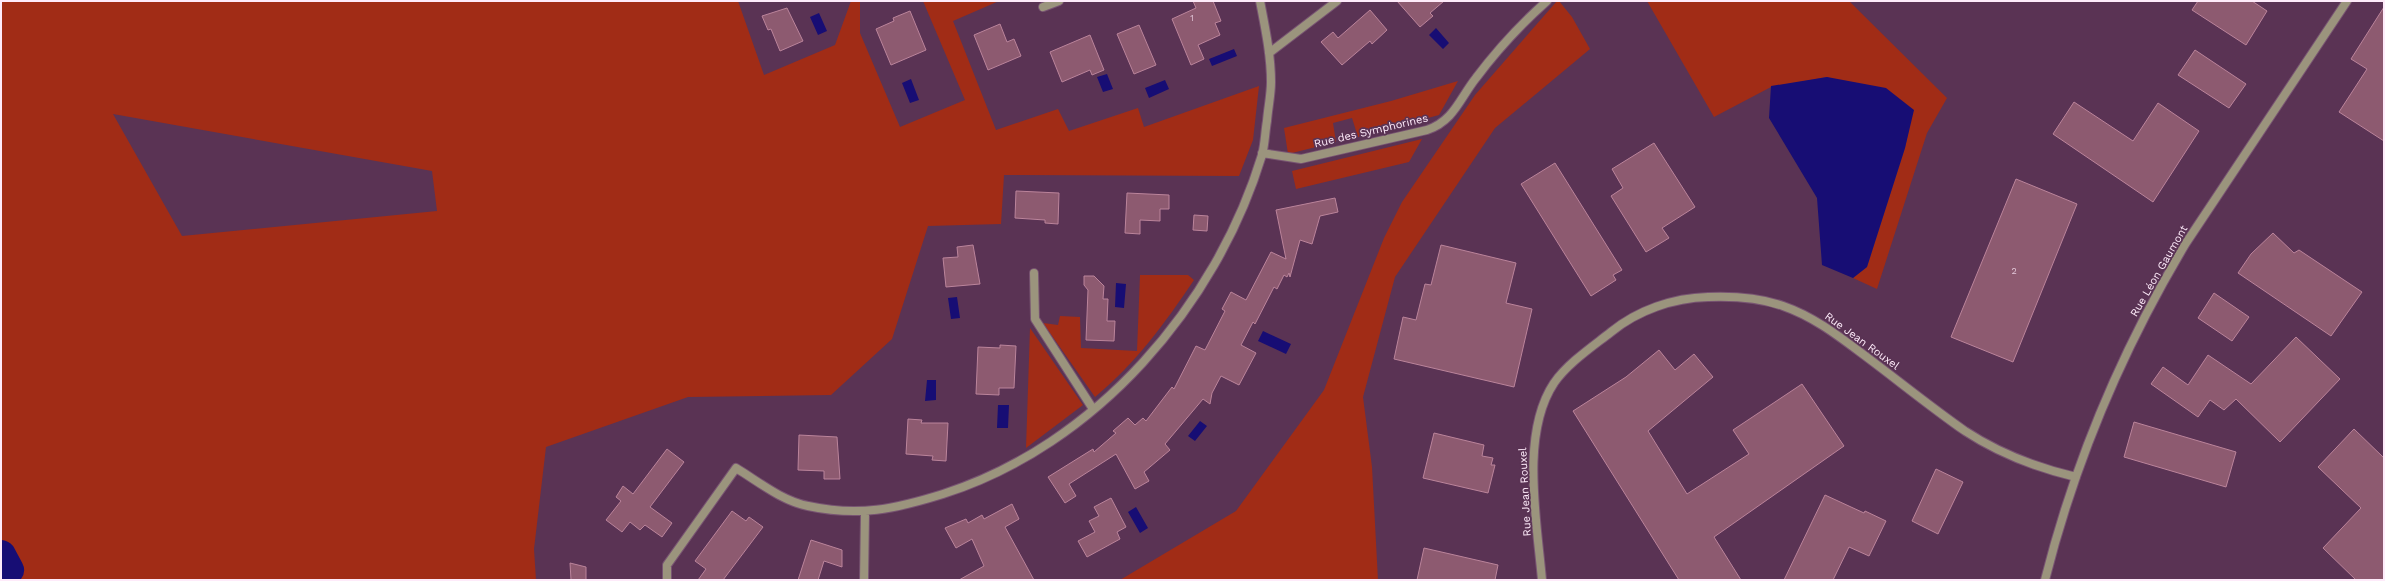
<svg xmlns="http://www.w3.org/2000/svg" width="2385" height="581" viewBox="0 0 2385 581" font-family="'Work Sans',sans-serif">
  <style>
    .green { fill: #a12c16; fill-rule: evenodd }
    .water { fill: #170d74 }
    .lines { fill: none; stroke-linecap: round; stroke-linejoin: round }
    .river { stroke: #170d74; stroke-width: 30 }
    .building { fill: #8d5a70; stroke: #bb849b }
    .street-casing { stroke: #785472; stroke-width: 10 }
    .street { stroke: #9b947d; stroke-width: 8 }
    .labels { text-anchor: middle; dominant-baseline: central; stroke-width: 3.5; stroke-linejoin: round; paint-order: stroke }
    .number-label { font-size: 9px; fill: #e2c7d8 }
    .street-label { font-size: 11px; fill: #feebfa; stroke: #5a3354 }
  </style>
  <rect width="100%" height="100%" fill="#5a3354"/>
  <!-- green -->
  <path class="green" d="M1,1H738L764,75L835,45L851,1H860V33L900,127L965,100L923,1H999L953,21L996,130L1058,109L1069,131L1138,108L1144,127L1259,86L1253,140L1239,176L1004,175L1001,224L928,226L892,339L831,395L688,397L546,447L534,549L536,580H1ZM113,114L432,171L437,211L182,236Z
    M1557,1H1559L1572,17L1590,49L1495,128L1395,277L1363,397L1372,467L1378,580H1120L1236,511L1324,390L1384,238L1402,202L1475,95Z
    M1647,1H1849L1947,98L1927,133L1877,289L1853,278L1867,267L1905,148L1913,110L1827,77L1771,87L1714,117Z
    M1458,81L1439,115L1358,137L1352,118L1333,123L1336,142L1288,154L1284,128L1391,101Z
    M1422,139L1409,162L1296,189L1292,171Z
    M1140,275H1188L1194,280C1165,323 1136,363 1095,397L1043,323L1058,325L1060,316L1080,317L1081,348L1137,351Z
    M1030,328L1083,405L1026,448Z"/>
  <!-- water -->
  <path class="water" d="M819,13L827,31L818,35L810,17Z
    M1436,28L1449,43L1443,49L1429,35Z
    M1234,49L1237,56L1212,66L1209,59Z
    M1107,74L1113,89L1103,92L1097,77Z
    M1827,77L1886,88L1914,110L1905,148L1867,267L1853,278L1822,265L1817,198L1769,118L1771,86Z
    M911,79L919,100L910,103L902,83Z
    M1165,80L1169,89L1149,98L1145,88Z
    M1116,283L1126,284L1124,308L1115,307Z
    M957,297L960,318L951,319L948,298Z
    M1263,331L1291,344L1286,354L1258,341Z
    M927,380H936V400L925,401Z
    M998,405H1009L1008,428H997Z
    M1200,421L1207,426L1195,441L1188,436Z
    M1136,507L1148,528L1140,533L1128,512Z"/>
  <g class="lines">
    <!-- river -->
    <path class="river" d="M1,555L9,570L2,580"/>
  </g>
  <!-- building -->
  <path class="building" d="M1193,1H1213L1221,21L1215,23L1220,35L1198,45L1204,59L1191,65L1172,19L1196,8Z
    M1397,1H1444L1430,13L1433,16L1420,27Z
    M2198,1H2252L2267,11L2246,45L2192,10Z
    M2384,7V141L2339,112L2367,69L2351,59Z
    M787,8L803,41L780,51L771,29L768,30L762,16Z
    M1370,10L1387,30L1372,44L1370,41L1342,65L1321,42L1333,32L1338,38Z
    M910,11L926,50L891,65L876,29L894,21L893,18Z
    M1000,24L1007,42L1014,39L1021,56L988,70L974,35Z
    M1139,25L1156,65L1134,74L1117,34Z
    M1090,35L1104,70L1092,75L1090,70L1062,82L1050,52Z
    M2195,50L2246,84L2229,108L2178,75Z
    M2074,102L2133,141L2158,103L2199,131L2153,202L2053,134Z
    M1654,143L1695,207L1662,228L1669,238L1646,252L1611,196L1623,188L1612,169Z
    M1555,163L1622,270L1613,275L1616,280L1591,296L1521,184Z
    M2016,179L2077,204L2013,362L1951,337Z
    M1016,191L1059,193L1058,224L1045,223V220L1015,218Z
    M1127,193L1169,195V209H1160V221L1140,220V234L1125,233Z
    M1335,198L1338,212L1320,216L1312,244L1300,240L1290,277L1289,273L1287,277L1284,275L1277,289L1274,287L1255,324L1253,322L1241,345L1256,353L1239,385L1221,376L1212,393L1210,404L1203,399L1165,444L1170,450L1144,472L1149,481L1135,489L1116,454L1069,484L1076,496L1065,503L1048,477L1093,449L1094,452L1116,433L1113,431L1128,418L1135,425L1143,418L1146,421L1172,387L1174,389L1196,346L1205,350L1225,311L1222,309L1231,292L1246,300L1271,252L1286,259L1276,210Z
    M1194,215L1208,216L1207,231L1193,230Z
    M2273,233L2294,253L2299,250L2362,292L2331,336L2238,273L2251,254Z
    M973,245L980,284L946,287L943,258L958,257L957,247Z
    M1441,245L1516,263L1506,303L1532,309L1514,387L1394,359L1403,317L1416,320L1425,284L1431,285Z
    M1084,276H1094L1104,286L1103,299H1108L1107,321H1115L1114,341L1086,340L1088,290L1084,285Z
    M2214,293L2249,317L2232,341L2198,318Z
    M2296,337L2340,379L2280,442L2236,399L2224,410L2210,400L2198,417L2151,384L2163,367L2188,385L2208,355L2251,384Z
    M1000,345L1016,346L1014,388H999V395L976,394L978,347L1000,348Z
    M1659,350L1675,370L1694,354L1713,377L1648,431L1687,494L1749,454L1733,430L1802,384L1844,446L1714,537L1741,580H1679L1573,411L1626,377Z
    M908,419L922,420L921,423H948L946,461L932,460L933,456L906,454Z
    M2134,422L2236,452L2226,487L2124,457Z
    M2354,429L2384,458V580H2356L2323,548L2361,508L2318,467Z
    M1434,433L1484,445L1482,456L1493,458L1491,465H1495L1488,493L1423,478Z
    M799,435L837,437L840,479H824V471L798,470Z
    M667,449L684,462L650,507L672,523L662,537L645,525L640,530L630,522L622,532L606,520L621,501L616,497L623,486L633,494Z
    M1936,469L1963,482L1938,534L1912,521Z
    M1825,495L1864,513L1865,511L1886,521L1869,556L1849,547L1833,580H1784Z
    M1111,498L1126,527L1117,532L1120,539L1087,557L1078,541L1095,532L1089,521L1099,516L1094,507Z
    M1012,504L1019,519L1005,527L1034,580H959L984,566L972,539L956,548L945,528L966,519L968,523L982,515L984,519Z
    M732,511L746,521L749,517L763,527L723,580H698L706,569L695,561Z
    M811,540L842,550V567L824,561L818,580H798Z
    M1424,548L1498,565L1495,580H1417Z
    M570,563L586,567V580H571Z"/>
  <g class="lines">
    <!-- street casing -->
    <g class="street-casing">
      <path id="street" d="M1043,7L1059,1
        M1269,53L1337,1
        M1262,153L1301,159L1427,130C1454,121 1460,98 1476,78C1497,50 1521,24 1547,1
        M1034,273L1035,319L1093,409
        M667,580V565L736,468C759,482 782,501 808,506C859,517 895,509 943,494C1096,445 1216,306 1262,155C1265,144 1265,132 1267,121C1268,108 1271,95 1271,82C1271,55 1265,27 1260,1
        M864,580L865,513
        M1542,580C1537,521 1520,434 1554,383C1568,363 1592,347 1611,332C1638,310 1673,298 1708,297C1733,296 1758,297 1783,306C1815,317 1841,338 1868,358C1900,382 1932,408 1965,431C1997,452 2038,468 2076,477
        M2045,580C2075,461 2123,348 2186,243L2347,1"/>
    </g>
    <!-- street -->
    <use href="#street" class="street"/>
  </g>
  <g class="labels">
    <!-- number labels -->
    <g class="number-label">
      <text x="1192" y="18">1</text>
      <text x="2014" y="271">2</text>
    </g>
    <!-- street labels -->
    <g class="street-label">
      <text transform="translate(1371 131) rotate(-13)">Rue des Symphorines</text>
      <text transform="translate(2159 271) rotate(-60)">Rue Léon Gaumont</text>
      <text transform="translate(1862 341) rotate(36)">Rue Jean Rouxel</text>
      <text transform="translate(1525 492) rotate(-93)">Rue Jean Rouxel</text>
    </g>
  </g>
  <!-- border -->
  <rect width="2385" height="581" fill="none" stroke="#feebfa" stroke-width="4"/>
</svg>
